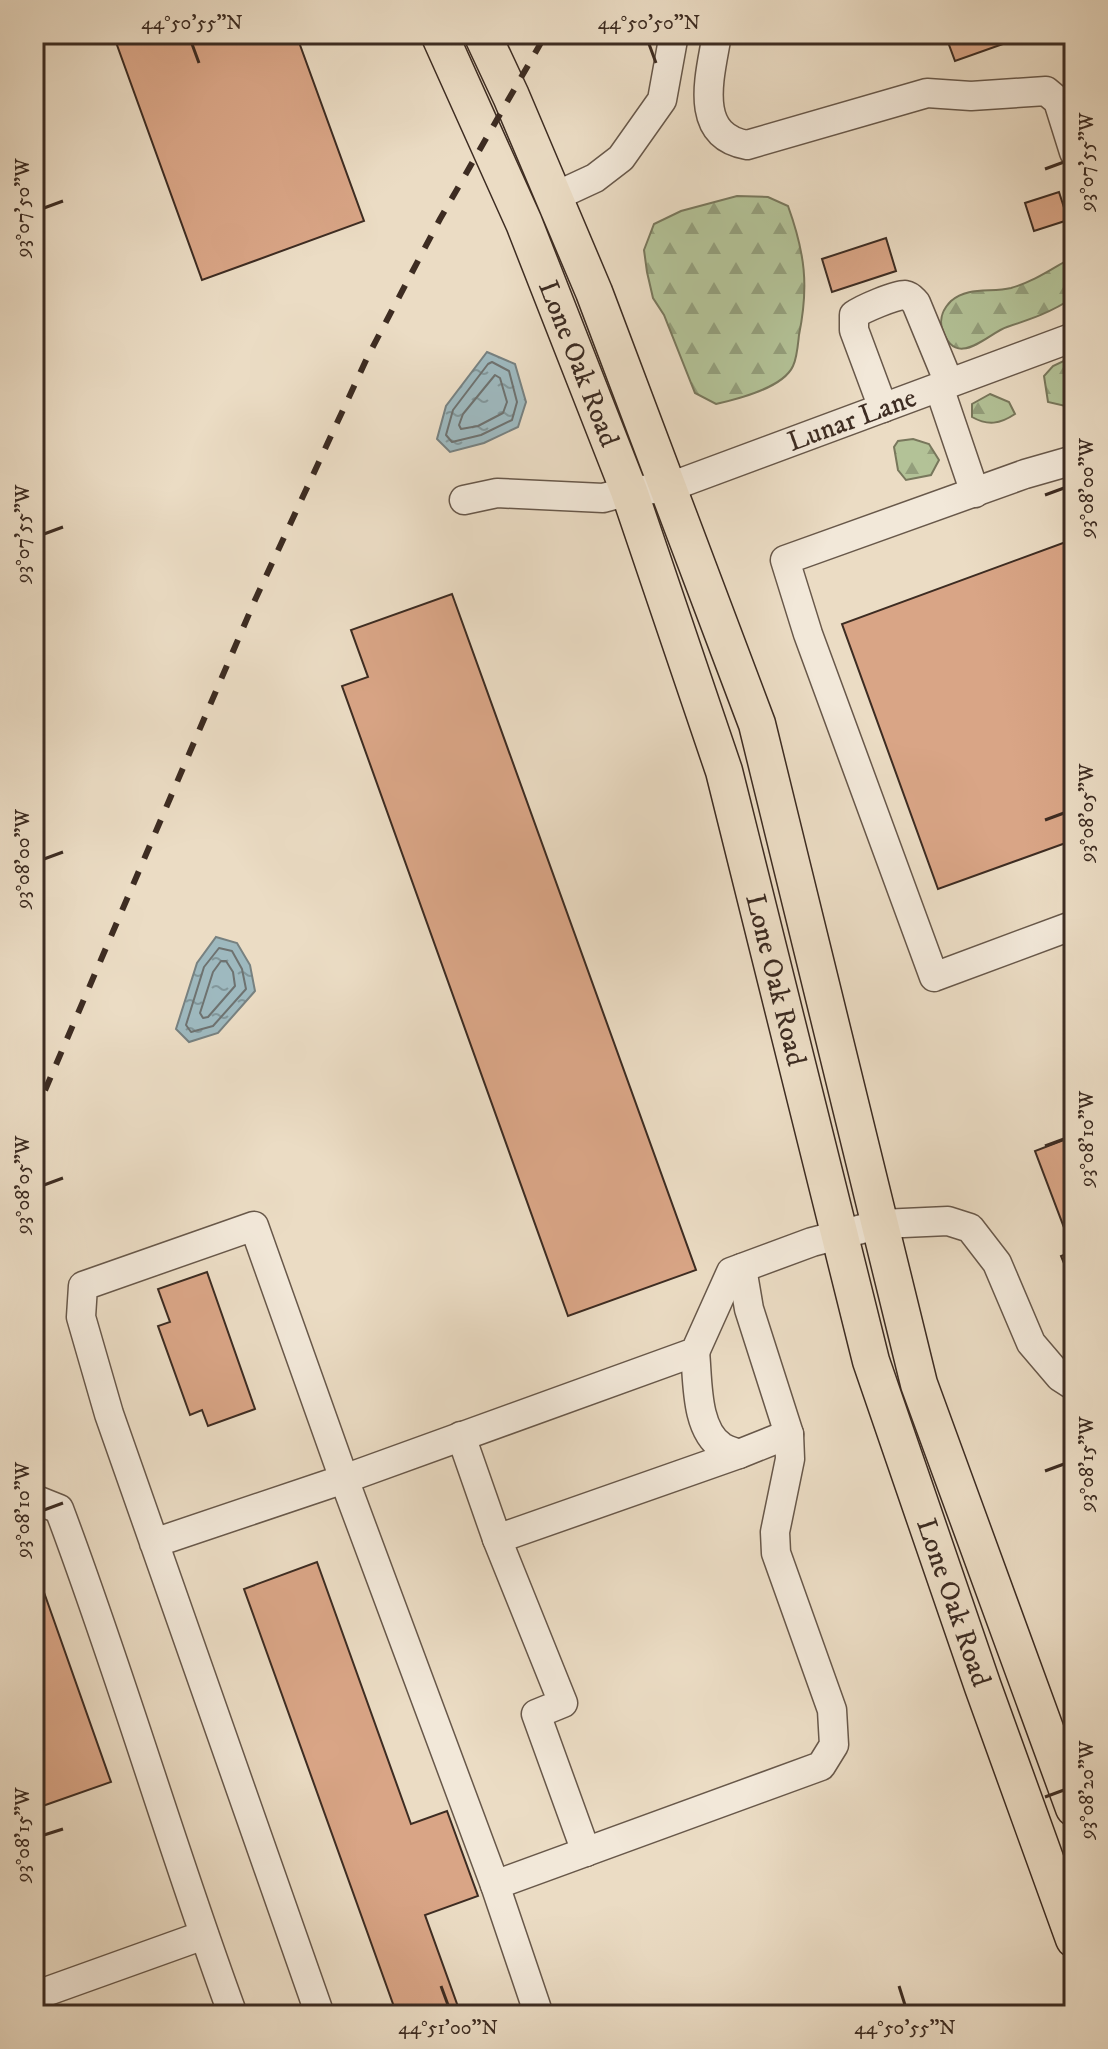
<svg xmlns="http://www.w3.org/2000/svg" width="1108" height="2049" viewBox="0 0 1108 2049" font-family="'IM FELL DW Pica',serif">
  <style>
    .forest { fill: url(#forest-firs); stroke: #78775c; stroke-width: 2 }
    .water { fill: url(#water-ripples); stroke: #778180; stroke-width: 2 }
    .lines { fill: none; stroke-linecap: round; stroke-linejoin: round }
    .shore { stroke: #6e7270; stroke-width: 2 }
    .building { fill: #d9a586; stroke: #3d2c22; stroke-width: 2 }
    .minor-casing { stroke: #68584a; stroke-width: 31 }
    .major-casing { stroke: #3d2c22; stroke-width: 39 }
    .minor { stroke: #f2e8d9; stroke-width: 28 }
    .major { stroke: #ebdcc4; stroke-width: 36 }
    .rail { stroke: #3d2c22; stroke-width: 6; stroke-dasharray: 14 14; stroke-linecap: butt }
    .ticks { fill: none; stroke: #3d2c22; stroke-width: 3 }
    .labels { text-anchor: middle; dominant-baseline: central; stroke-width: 6; stroke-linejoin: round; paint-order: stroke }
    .street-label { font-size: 28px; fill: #3d2c22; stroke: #f2e8d9 }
    .neatline { fill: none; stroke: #3d2c22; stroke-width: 3 }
    .ticks-label { font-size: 20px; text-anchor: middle; fill: #3d2c22 }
  </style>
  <defs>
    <pattern id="forest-firs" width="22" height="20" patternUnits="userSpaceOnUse" patternTransform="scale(2)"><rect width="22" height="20" fill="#b3c297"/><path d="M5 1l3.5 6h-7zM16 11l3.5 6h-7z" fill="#939e7b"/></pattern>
    <pattern id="water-ripples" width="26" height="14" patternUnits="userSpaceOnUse" patternTransform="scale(2)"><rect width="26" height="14" fill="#9eb9bf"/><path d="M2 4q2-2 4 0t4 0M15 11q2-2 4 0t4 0" fill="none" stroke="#82979b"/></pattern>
  </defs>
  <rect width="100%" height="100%" fill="#ebdcc4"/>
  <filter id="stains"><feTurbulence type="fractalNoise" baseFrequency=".0025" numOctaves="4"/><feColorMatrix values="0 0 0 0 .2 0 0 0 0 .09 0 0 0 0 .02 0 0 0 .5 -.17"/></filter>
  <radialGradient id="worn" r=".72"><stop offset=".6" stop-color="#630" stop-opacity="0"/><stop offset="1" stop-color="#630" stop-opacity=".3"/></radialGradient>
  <!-- forest -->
  <path class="forest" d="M737,196L768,197L788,206C805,253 809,286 799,335C798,344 797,358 793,366C783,388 738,399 716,404L695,393L664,315L653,298L647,272L644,250L654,224L681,211Z
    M1066,261L1074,264V297C1052,312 1031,319 1007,327C988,333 955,372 942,328C939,318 944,308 951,301C968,286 991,293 1011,288C1032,282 1047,272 1066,261Z
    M1074,356V408L1048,402L1044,376L1053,366Z
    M990,394L1009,402L1015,414C1000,424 988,426 972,417V404Z
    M913,439L929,444L939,460L931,475L906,480L898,470L894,447L898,441Z"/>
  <!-- water -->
  <path class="water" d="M487,352L515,364L526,402L518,427L484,443L450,452L437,439L446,406Z
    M216,937L237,943L250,965L255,991L218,1033L189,1042L176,1029L197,963Z"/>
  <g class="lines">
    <!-- shore -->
    <path class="shore" d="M492,362L509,371L517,402L512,420L481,435L452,442L446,435L453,410L488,364Z
      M495,375L500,378L507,402L503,413L478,426L461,429L459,425L463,414Z
      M219,948L232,951L242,969L246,989L213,1026L191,1032L186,1025L204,967Z
      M221,961H226L233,972L235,986L208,1017L203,1018L200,1013L213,972Z"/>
  </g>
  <!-- building -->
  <path class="building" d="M113,34H296L364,221L202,280Z
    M945,34H1031L955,61Z
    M1059,192L1068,220L1034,231L1025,203Z
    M886,238L896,271L832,292L822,259Z
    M1074,539V840L938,889L842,624Z
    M452,594L696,1270L568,1316L342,686L368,677L351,630Z
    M1074,1136V1235L1068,1238L1035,1151Z
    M1074,1251V1271L1068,1273L1061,1256Z
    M207,1272L255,1409L208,1426L202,1410L190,1415L158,1326L170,1322L158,1289Z
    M317,1562L411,1824L447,1811L478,1896L425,1915L461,2015H397L244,1589Z
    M34,1564L111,1782L34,1809Z"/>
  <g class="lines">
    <!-- minor casing -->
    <g class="minor-casing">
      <g id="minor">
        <path d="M717,34C711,73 691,135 747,145L927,93L971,96L1046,91L1058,101L1074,152"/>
        <path d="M554,197L595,178L621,158L662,100L674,34"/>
        <path d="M939,387L975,493"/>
        <path d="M883,408L854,330V315C862,309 895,295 905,295C911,296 912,299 916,303L949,383"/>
        <path d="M1074,460L1025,474L785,560L808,634L934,977L1074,925"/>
        <path id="s1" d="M464,500L497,493L603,498L629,491L667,488L1074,337"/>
        <path d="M695,1352C698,1380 695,1429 722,1447C727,1450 734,1452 739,1454L789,1434"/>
        <path d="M461,1436L497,1539L739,1454"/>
        <path d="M34,1499L59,1509C122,1676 171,1847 233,2015"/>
        <path d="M497,1539L563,1703L536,1714L586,1852"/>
        <path d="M154,1543L344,1479L254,1226L83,1286L81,1317L109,1414L320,2015"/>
        <path d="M495,1885L821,1766L834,1745L832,1710L776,1553L775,1532L790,1459L789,1434L749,1309L742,1268"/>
        <path d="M34,1996L204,1935"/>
        <path d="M539,2015L495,1885L344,1479L695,1352L731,1272L812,1242L881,1224L948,1221L970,1228L997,1263L1031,1343L1060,1377L1074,1386"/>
      </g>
    </g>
    <!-- major casing -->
    <g class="major-casing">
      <g id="major">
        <path id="s2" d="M439,34L524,223L629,491L724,771L871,1361L983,1687L1074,1939"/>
        <path d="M482,34L511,96L594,292L757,724L919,1384L1074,1808"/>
      </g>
    </g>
    <!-- minor -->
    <use href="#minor" class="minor"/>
    <!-- major -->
    <use href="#major" class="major"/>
    <!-- rail -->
    <path class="rail" d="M34,1116L255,600L368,356L440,219L546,34"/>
  </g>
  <!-- ticks -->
  <path class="ticks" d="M192,44L199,63M649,44L656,63M1045,169L1064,162M44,208L63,201M1045,495L1064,488M44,534L63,527M1045,820L1064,813M44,859L63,852M1045,1146L1064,1139M44,1185L63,1178M1045,1471L1064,1464M44,1510L63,1503M1045,1797L1064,1790M44,1835L63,1829M441,1986L448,2005M899,1986L905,2005"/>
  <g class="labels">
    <!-- street labels -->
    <g class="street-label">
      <text stroke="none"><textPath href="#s2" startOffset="358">Lone Oak Road</textPath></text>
      <text stroke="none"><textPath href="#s1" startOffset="402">Lunar Lane</textPath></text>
      <text stroke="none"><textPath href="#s2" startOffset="1006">Lone Oak Road</textPath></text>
      <text stroke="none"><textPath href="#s2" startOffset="1654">Lone Oak Road</textPath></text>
    </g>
  </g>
  <!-- margin -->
  <rect width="1108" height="2049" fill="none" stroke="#ebdcc4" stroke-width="88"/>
  <rect x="44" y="44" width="1020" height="1961" class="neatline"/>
  <g class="ticks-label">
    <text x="192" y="29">44°50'55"N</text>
    <text x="649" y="29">44°50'50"N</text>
    <text transform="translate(1086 162) rotate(-90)" y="7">93°07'55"W</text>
    <text transform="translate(22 208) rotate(-90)" y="7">93°07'50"W</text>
    <text transform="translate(1086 488) rotate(-90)" y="7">93°08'00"W</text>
    <text transform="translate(22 534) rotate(-90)" y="7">93°07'55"W</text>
    <text transform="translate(1086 813) rotate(-90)" y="7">93°08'05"W</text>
    <text transform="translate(22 859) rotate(-90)" y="7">93°08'00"W</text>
    <text transform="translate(1086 1139) rotate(-90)" y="7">93°08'10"W</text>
    <text transform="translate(22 1185) rotate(-90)" y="7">93°08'05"W</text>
    <text transform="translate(1086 1464) rotate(-90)" y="7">93°08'15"W</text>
    <text transform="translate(22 1510) rotate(-90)" y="7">93°08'10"W</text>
    <text transform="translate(1086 1790) rotate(-90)" y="7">93°08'20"W</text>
    <text transform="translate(22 1835) rotate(-90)" y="7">93°08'15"W</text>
    <text x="448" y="2034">44°51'00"N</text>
    <text x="905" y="2034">44°50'55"N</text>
  </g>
  <rect width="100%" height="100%" filter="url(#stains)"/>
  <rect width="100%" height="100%" fill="url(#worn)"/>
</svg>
